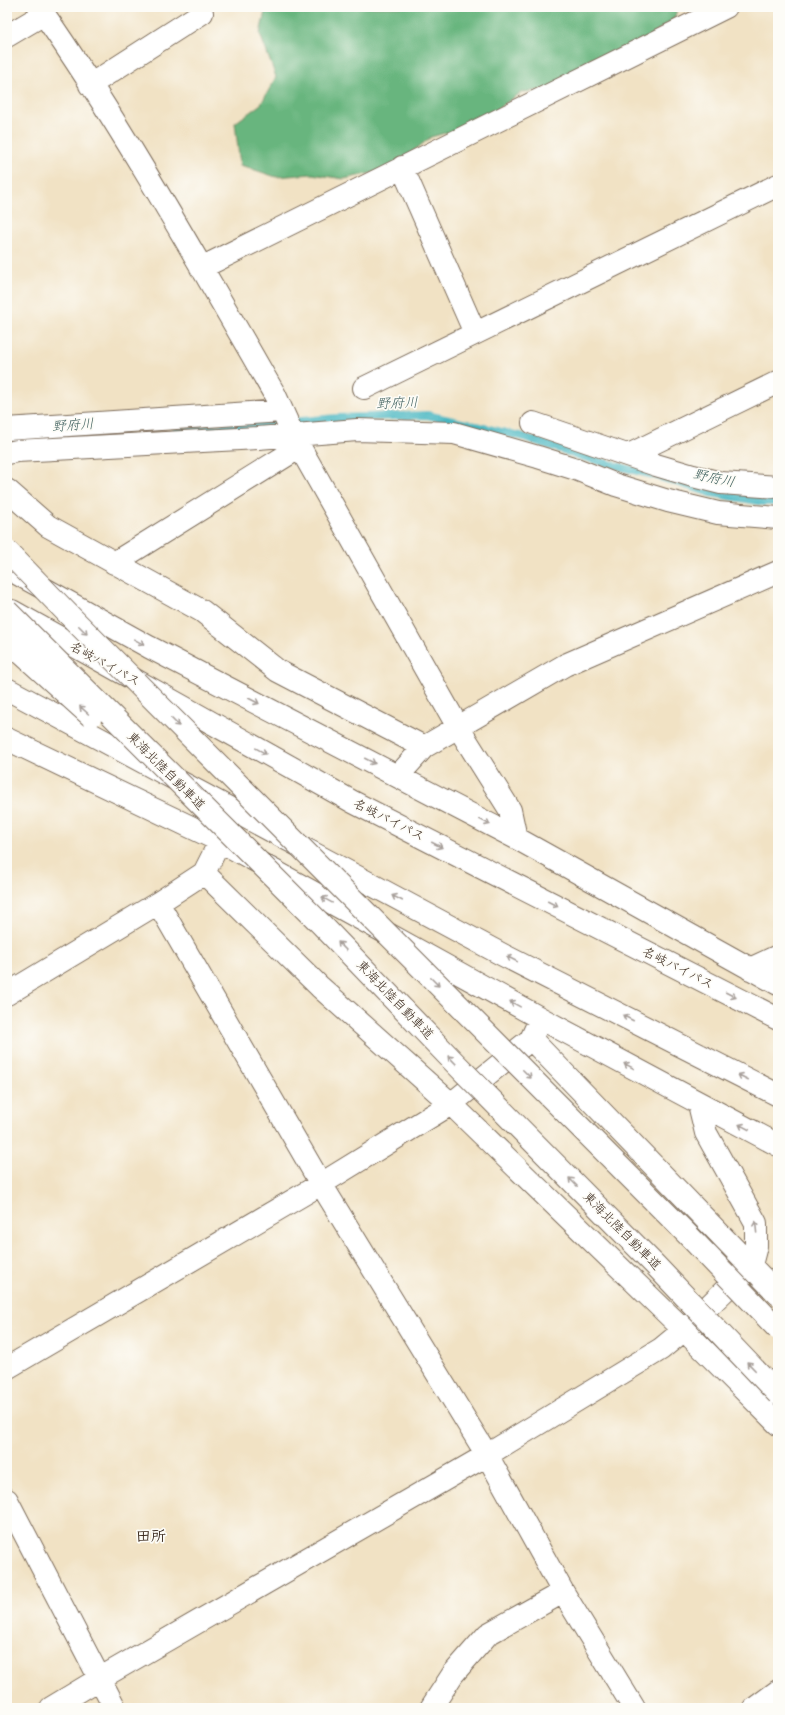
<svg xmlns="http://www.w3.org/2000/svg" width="785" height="1715" viewBox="0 0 785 1715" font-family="Pangolin,'Klee One',sans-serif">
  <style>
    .forest { fill: #68b57e; stroke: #52704e }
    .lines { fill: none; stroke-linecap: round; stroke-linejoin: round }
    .stream { stroke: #49b7c2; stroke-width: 8 }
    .minor-casing { stroke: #7b6a58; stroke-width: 24 }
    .highway-casing { stroke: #7b6a58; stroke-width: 24 }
    .minor { stroke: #fff; stroke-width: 22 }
    .highway { stroke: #fff; stroke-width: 22 }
    .highway-bridge-casing { stroke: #7b6a58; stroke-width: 24; stroke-linecap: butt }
    .highway-bridge { stroke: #fff; stroke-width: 22 }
    .oneway { stroke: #a79f9a }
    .labels { text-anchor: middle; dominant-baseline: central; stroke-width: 3.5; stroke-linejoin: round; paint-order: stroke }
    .street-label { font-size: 13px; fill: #3b2a1e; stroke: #fdfcf7 }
    .water-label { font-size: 14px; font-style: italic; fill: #416260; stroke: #fdfcf7 }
    .quarter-label { font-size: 15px; font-weight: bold; fill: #3b2a1e; stroke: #fdfcf7 }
  </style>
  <rect width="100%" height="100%" fill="#fdfcf7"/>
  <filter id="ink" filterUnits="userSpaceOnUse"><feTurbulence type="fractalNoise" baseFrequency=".025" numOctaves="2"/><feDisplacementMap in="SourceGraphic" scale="8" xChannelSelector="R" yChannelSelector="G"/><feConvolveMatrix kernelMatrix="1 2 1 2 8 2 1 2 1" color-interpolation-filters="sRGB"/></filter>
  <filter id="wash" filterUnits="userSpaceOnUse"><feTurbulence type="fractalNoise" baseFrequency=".012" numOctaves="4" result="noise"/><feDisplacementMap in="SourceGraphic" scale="16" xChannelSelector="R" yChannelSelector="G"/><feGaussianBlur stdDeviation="0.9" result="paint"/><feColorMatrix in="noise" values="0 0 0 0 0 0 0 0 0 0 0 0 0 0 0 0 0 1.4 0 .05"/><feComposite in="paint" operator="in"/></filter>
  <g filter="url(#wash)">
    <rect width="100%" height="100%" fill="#f1e2c4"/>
    <!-- forest -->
    <path class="forest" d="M266,7H678L674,19L630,50L590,59L553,89L522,92L474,125L431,137L391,169L344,179L312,174L276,177L240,165L235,123L261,104L276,77L260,34Z"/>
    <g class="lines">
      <!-- stream -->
      <path class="stream" d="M175,432L337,418L427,415L524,437L583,457L656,476L711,493L764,502H778"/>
    </g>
  </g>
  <g filter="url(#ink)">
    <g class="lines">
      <!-- minor casing -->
      <g class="minor-casing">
        <path id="minor" d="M39,7C125,130 200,265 275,395L293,435L458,727L510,810L516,838
          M7,36L44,14
          M90,85L202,13
          M402,167L475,333
          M201,268L726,7
          M364,388L778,185
          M533,423L656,465L693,476L721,483L778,487
          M7,429L282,411
          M7,453L17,451L258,438L357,430L454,433L538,457L576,469L616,485L668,501L718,513L778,518
          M629,455L778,382
          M7,490L48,526L202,611L278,671L424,747
          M114,563L300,447
          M7,568L149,647L516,838L778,984
          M7,739L220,841L540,1018L778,1145
          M398,776L424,747L565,665L778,572
          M204,873L320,987L451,1104L684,1330L778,1424
          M158,903L321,1184L487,1455L563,1592L634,1708
          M750,969L778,956
          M7,994L158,903L204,873L220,841
          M537,1026L531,1039L778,1294
          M7,1368L321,1184L451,1104L531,1039
          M7,1500L115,1708
          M51,1708L99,1679L487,1455L661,1349L684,1330L751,1265L756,1246V1223L706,1133L699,1104
          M431,1708L453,1674L488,1634L563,1592
          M755,1708L778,1691"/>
      </g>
      <!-- highway casing -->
      <g class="highway-casing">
        <path id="highway" d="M12,611L353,802L778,1019
          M7,689L503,955L778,1095"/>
      </g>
      <!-- minor -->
      <use href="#minor" class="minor"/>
      <!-- highway -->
      <use href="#highway" class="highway"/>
      <!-- highway-bridge casing -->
      <g class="highway-bridge-casing">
        <path id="highway-bridge" d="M7,551L74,620L687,1234L778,1329
          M7,611L321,924L454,1062L656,1266L778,1394
          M7,640L91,716"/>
      </g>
      <!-- highway-bridge -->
      <use href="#highway-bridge" class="highway-bridge"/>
    </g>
    <!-- one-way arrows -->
    <defs><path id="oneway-shaft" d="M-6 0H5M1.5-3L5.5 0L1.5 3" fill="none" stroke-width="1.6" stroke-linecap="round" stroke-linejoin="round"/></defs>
    <g class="oneway">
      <use href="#oneway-shaft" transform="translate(83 630) rotate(45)"/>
      <use href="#oneway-shaft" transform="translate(139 642) rotate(29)"/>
      <use href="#oneway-shaft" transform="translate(254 701) rotate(27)"/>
      <use href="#oneway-shaft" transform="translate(84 710) rotate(-138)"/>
      <use href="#oneway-shaft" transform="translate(175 722) rotate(45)"/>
      <use href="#oneway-shaft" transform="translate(261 751) rotate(29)"/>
      <use href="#oneway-shaft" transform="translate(370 761) rotate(27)"/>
      <use href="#oneway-shaft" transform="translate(485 822) rotate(28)"/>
      <use href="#oneway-shaft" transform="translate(437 845) rotate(27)"/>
      <use href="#oneway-shaft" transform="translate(397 898) rotate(-152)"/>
      <use href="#oneway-shaft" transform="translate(327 900) rotate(-151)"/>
      <use href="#oneway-shaft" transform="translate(553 904) rotate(27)"/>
      <use href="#oneway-shaft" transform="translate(342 946) rotate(-134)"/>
      <use href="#oneway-shaft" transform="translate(512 959) rotate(-153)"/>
      <use href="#oneway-shaft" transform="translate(435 982) rotate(45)"/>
      <use href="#oneway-shaft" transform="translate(731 995) rotate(27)"/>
      <use href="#oneway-shaft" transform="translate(515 1004) rotate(-151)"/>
      <use href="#oneway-shaft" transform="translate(628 1018) rotate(-153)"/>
      <use href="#oneway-shaft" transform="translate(452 1060) rotate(-134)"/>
      <use href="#oneway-shaft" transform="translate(629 1066) rotate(-152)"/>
      <use href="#oneway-shaft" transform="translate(527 1074) rotate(45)"/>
      <use href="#oneway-shaft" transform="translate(743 1077) rotate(-153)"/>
      <use href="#oneway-shaft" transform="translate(744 1127) rotate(-152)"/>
      <use href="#oneway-shaft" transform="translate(573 1182) rotate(-135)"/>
      <use href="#oneway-shaft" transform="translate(756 1227) rotate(-96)"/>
      <use href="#oneway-shaft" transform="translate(751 1366) rotate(-134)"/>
    </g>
  </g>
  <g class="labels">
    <!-- street labels -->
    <g class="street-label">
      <text transform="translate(105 664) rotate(29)">名岐バイパス</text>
      <text transform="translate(166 771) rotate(45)">東海北陸自動車道</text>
      <text transform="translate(389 820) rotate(27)">名岐バイパス</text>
      <text transform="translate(678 968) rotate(27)">名岐バイパス</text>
      <text transform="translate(395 1000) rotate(46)">東海北陸自動車道</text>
      <text transform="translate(622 1231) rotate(45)">東海北陸自動車道</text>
    </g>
    <!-- water labels -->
    <g class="water-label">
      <text transform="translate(397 403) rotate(-2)">野府川</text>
      <text transform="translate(73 425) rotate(-4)">野府川</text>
      <text transform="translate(714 478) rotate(12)">野府川</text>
    </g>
    <!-- quarter labels -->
    <g class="quarter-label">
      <text x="151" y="1536">田所</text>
    </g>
  </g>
  <!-- margin -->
  <rect width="785" height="1715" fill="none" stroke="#fdfcf7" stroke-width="24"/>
</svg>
